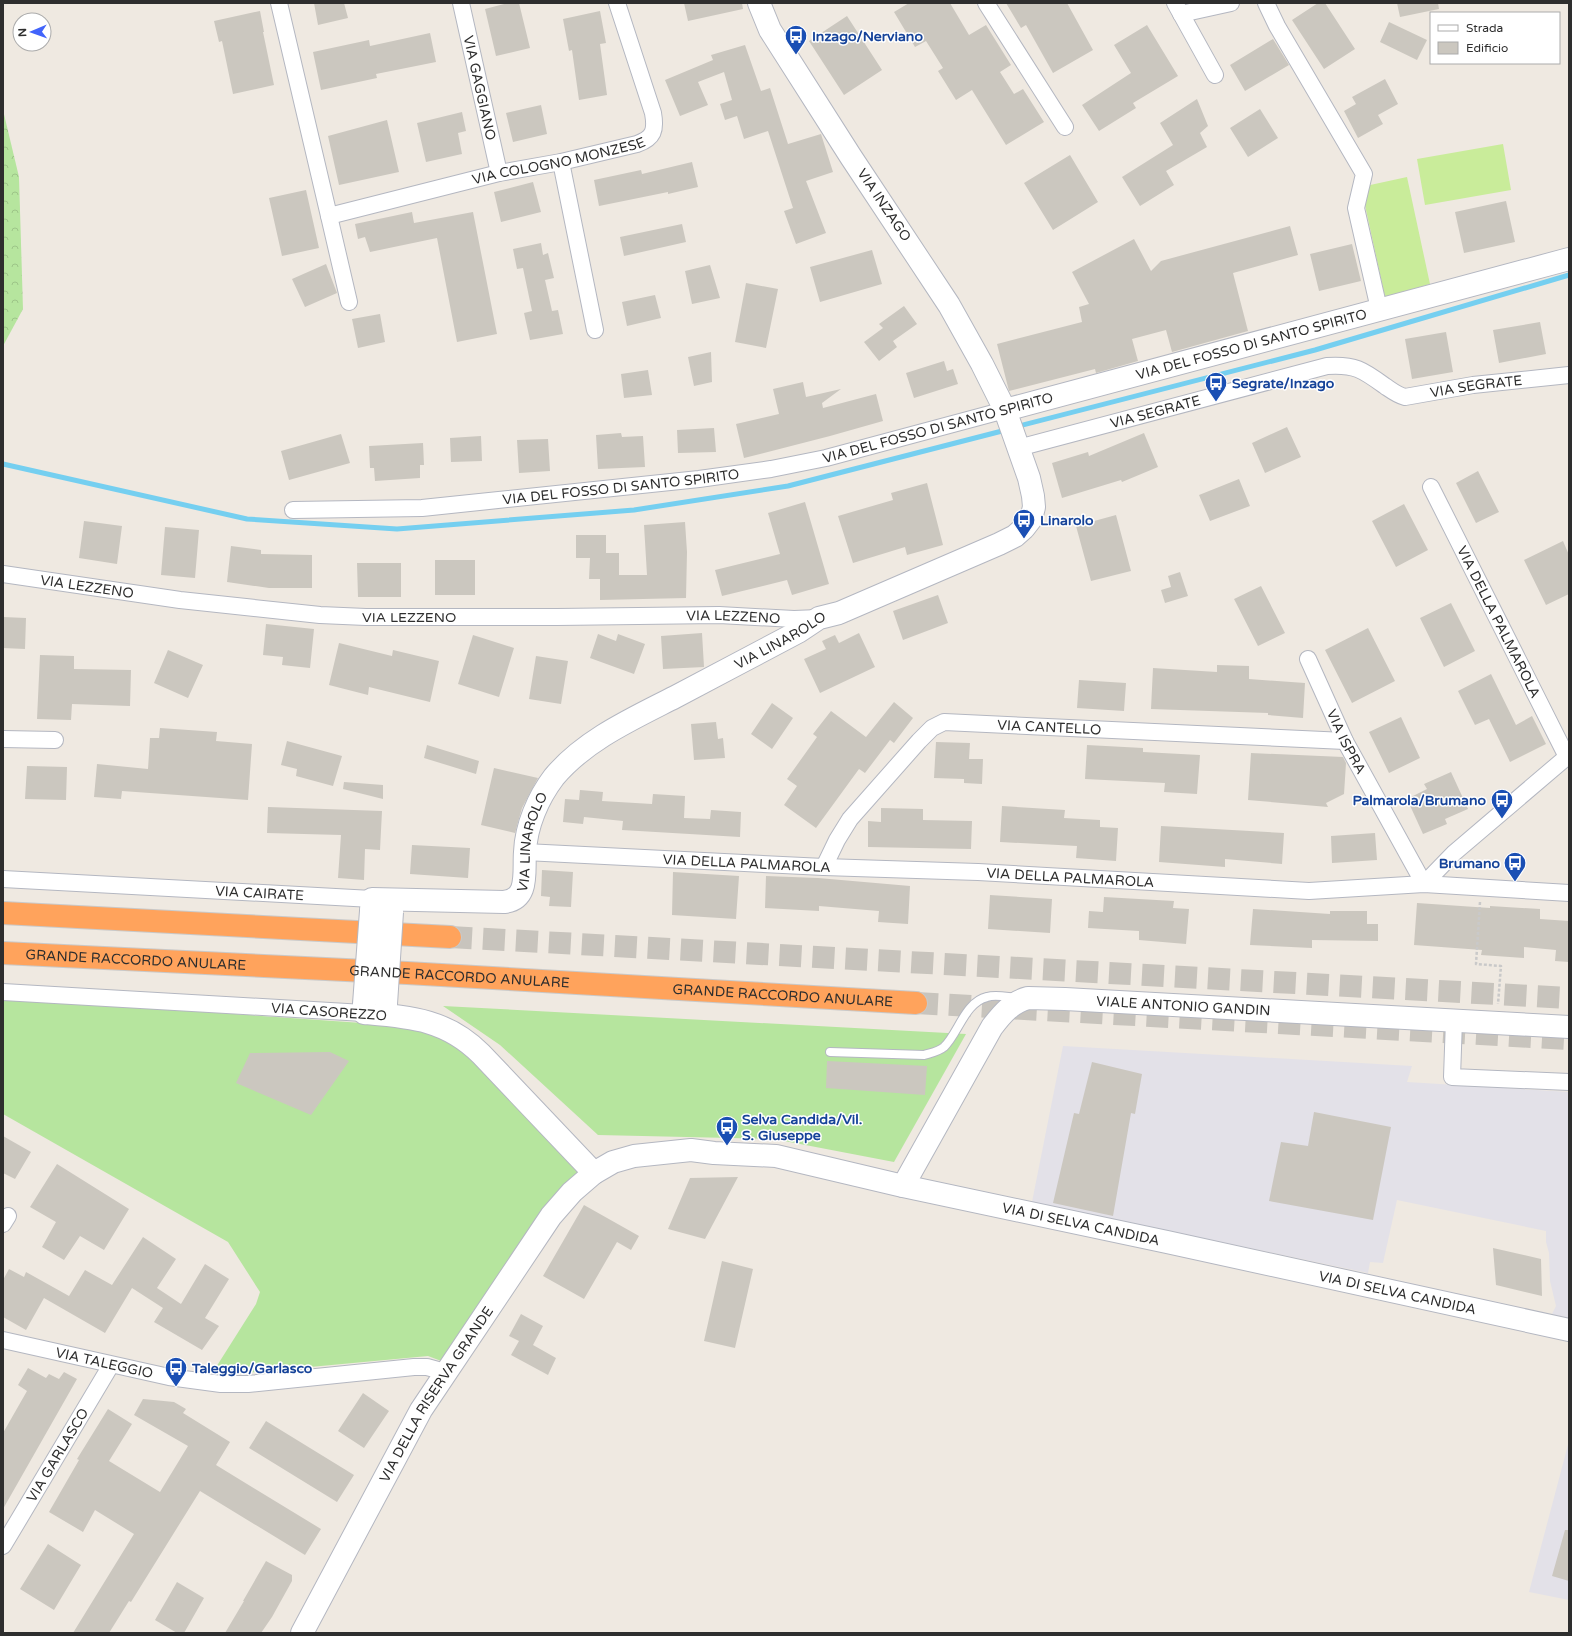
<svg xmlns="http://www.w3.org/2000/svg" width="1572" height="1636" viewBox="0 0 1572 1636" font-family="'Varela Round',sans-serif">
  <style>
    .industrial { fill: #e3e1e8 }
    .grass { fill: #b6e59e }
    .forest { fill: url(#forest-crowns) }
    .pitch { fill: #c9ec9a }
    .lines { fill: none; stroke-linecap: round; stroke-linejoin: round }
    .stream { stroke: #75cff0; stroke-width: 5 }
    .building { fill: #cbc7bf }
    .highway-tunnel { stroke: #c8c4bd; stroke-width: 22; stroke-dasharray: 22 11; stroke-linecap: butt }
    .lane-casing { stroke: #b4b7c1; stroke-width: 10 }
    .street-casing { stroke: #b4b7c1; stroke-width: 18 }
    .secondary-casing { stroke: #b4b7c1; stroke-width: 24 }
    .highway-casing { stroke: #c9c9c9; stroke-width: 24 }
    .path { stroke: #c9c9c9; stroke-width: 2.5; stroke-dasharray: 3 2; stroke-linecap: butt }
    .lane { stroke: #fff; stroke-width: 8 }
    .street { stroke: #fff; stroke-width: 16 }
    .secondary { stroke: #fff; stroke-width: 22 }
    .highway { stroke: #ffa35c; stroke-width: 22 }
    .secondary-bridge-casing { stroke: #b4b7c1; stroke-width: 24; stroke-linecap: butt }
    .secondary-bridge { stroke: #fff; stroke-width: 22 }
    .labels { text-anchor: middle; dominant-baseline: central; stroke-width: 3; stroke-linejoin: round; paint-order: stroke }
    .transit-label { font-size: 14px; font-weight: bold; fill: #164399; stroke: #fff; text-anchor: start }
    .street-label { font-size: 14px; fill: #2e2e2e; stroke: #fff }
  </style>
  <defs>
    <pattern id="forest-crowns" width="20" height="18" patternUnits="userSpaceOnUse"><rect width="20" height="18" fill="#b6e59e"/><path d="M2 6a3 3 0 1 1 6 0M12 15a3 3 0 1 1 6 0" fill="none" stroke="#9dc588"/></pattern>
  </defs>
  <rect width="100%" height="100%" fill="#efe9e1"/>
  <!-- industrial -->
  <path class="industrial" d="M1063,1046L1412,1066L1407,1082L1569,1092V1318L1552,1314L1556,1306L1550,1281L1549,1253L1546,1242V1231L1397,1200L1383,1263L1370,1262L1368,1273L1032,1202Z
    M1569,1441V1600L1529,1592Z"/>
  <!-- grass -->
  <path class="grass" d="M3,998L362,1023L390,1026L439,1035L476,1061L582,1168L546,1206L444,1362L428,1356L235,1374L213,1372L256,1304L260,1292L228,1242L3,1114Z
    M443,1006L966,1034L894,1162L774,1139L598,1135L500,1045Z"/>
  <!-- forest -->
  <path class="forest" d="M3,110L19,177L23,309L3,346Z"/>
  <!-- pitch -->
  <path class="pitch" d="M1503,144L1511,190L1425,205L1417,159Z
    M1407,177L1430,284L1385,297L1361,187Z"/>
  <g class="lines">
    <!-- stream -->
    <path class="stream" d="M1015,427L1315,350L1569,275
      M3,464L247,519L397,529L634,510L788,486L1006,430"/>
  </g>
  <!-- building -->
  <path class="building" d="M314,3H344L348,18L318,25Z
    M508,3H519L530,48L496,56L485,9Z
    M684,3H742L743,9L688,21Z
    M909,3H950L969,35L986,25L1011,65L1000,72L1014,94L1023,89L1044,122L1006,145L972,90L956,100L938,71L943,68L926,41L915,47L894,12Z
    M1006,3H1067L1093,50L1053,73L1026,25L1021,28Z
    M1318,3H1325L1355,49L1324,69L1292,20Z
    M1397,3H1438L1439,9L1400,17Z
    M260,11L264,32H263L274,85L233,94L222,41L219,42L214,21Z
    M600,11L606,43L600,44L607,95L579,100L572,50L569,51L563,19Z
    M847,16L882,70L844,95L809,41Z
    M1389,22L1427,40L1417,60L1380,42Z
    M1147,25L1178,76L1133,103L1136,108L1099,131L1082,105L1131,73L1114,45Z
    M430,33L436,62L376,74L377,78L321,90L313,52L369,40L370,46Z
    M1273,39L1289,65L1245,91L1230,65Z
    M745,45L761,91L770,88L788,144L821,134L833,172L806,181L826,233L796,244L784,211L793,208L768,131L744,139L737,116L725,120L720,104L732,100L724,72L698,82L708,105L680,116L665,80L713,60L711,55Z
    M1385,79L1398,104L1378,115L1383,124L1358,138L1344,111L1356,104L1352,97Z
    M1197,99L1208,126L1200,133L1207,147L1166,171L1174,185L1140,206L1122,177L1173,145L1160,123Z
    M541,105L547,134L513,142L506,113Z
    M1260,109L1278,138L1248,157L1230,128Z
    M462,112L466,131L458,133L462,154L426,162L417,123Z
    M387,120L399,172L339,185L328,136Z
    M1070,155L1098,202L1053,230L1024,183Z
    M692,162L698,187L668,194V192L599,206L594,180L641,170L642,174Z
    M533,182L541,212L501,222L494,192Z
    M306,190L319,248L282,256L269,198Z
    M1506,201L1515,242L1464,253L1455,212Z
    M412,212L414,223L473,212L497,334L457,342L437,238L370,252L365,237L358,239L355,224Z
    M682,224L686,242L624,256L620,237Z
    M1290,226L1298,255L1233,273L1248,331L1172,352L1166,330L1132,339L1138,361L1096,373L1095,369L1009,391L997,344L1082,322L1079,307L1089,304L1072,272L1134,239L1151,271L1161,261Z
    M541,243L543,255L548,253L554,278L545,280L552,311L558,310L563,334L530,340L524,313L532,311L523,268L517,269L513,249Z
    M1352,244L1361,281L1319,291L1310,254Z
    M872,250L882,284L820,302L810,267Z
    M326,264L337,293L305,307L292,279Z
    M710,265L720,298L692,304L685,271Z
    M746,283L778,289L766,348L735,342Z
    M655,295L661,318L627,326L622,302Z
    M904,306L917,324L893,341L897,347L879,361L864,342L883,328L879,324Z
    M380,314L385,342L358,348L352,319Z
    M1540,322L1546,354L1499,363L1493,330Z
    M1446,332L1453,372L1412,379L1405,339Z
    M711,352L712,382L694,386L688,357Z
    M944,361L947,371L953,369L958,384L914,398L906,373Z
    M648,370L652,395L624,398L621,374Z
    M803,382L806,397L841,389L822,403L823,408L876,394L883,421L830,436L744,458L736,424L779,414L773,389Z
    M1287,427L1301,457L1265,473L1252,443Z
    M714,428L716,452L678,453L677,430Z
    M621,433L622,437L643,436L645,467L598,469L596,435Z
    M1144,433L1158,467L1122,482L1121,480L1062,498L1052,463L1088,452L1089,456Z
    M341,434L350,463L289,480L281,451Z
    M481,436L482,461L451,462L450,438Z
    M548,439L550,471L519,473L517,440Z
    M423,443L424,465H420V478L375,481L374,468H370L369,446Z
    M1478,471L1499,512L1476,523L1456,483Z
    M1239,479L1250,506L1210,521L1199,495Z
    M927,483L943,545L907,555L905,547L853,563L838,516L893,500L891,493Z
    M805,502L829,584L792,595L787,580L722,596L715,570L780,554L768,513Z
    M1404,504L1428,550L1396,567L1372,521Z
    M1116,515L1131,571L1091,581L1076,526Z
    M84,521L122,526L117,564L79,558Z
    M685,522L687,552L686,598L600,600V579H589L590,558H576V535H606V553H619V575H647L644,525Z
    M165,527L199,530L195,578L161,575Z
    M1563,541L1569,555V594L1546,605L1524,560Z
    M231,546L261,550V554L312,555V588H269L227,582Z
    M435,560H475V595H435Z
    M357,563H401V597H358Z
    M1180,572L1188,596L1165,603L1161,590L1171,587L1168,576Z
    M1261,586L1285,633L1258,646L1234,599Z
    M938,595L948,623L903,640L893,611Z
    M1451,603L1475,651L1444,667L1420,618Z
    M3,617L26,618L25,649L3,648Z
    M266,624L314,629L310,668L282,665L283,657L263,655Z
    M1368,628L1395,681L1352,703L1325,650Z
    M702,633L704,667L663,669L661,636Z
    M859,633L875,667L820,693L804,659L826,649L822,641L835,635L839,643Z
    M598,634L616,641L618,634L645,644L634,674L590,658Z
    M473,635L514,648L499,697L458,684Z
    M339,643L392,656L393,650L439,661L430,702L369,687L368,695L329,685Z
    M168,650L203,665L188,698L154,683Z
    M40,655L74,656V669L131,670L130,706L72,704L71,720L37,719Z
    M536,656L568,661L561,704L529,699Z
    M1217,665L1249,666V679L1305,683L1303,718L1268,715V713L1151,709L1153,668L1217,672Z
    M1491,674L1516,725L1532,716L1546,744L1510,762L1489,719L1475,725L1458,691Z
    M1079,680L1126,683L1124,711L1077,708Z
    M894,702L913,718L894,743L890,740L865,773L859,769L816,828L784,805L797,786L787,779L817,737L813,734L831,711L866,737Z
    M772,703L793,718L772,749L751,734Z
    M1401,717L1420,758L1389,773L1369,732Z
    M716,722L718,739L723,738L725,758L694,760L691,724Z
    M160,728L217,732L216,741L252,744L248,800L122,791L121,799L94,797L97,764L148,769L150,738H159Z
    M287,741L342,756L333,786L296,776L297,769L281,765Z
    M936,742L970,743L969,759H983L982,784L964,783V779L934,778Z
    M427,745L479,761L476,774L424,758Z
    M1087,745L1143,748V752L1200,755L1197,794L1164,792L1165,783L1085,779Z
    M1251,753L1343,757L1346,763L1344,794L1326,803L1328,807L1248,800Z
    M27,766L67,767L66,800L25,799Z
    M494,768L538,778L522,808L515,833L481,825Z
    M1451,772L1468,809L1445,819L1447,824L1423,834L1407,799L1427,789L1424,784Z
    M344,782L383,785V799L343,789Z
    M580,790L603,792L602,801L652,804L653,794L685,796L684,818L710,819L711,810L741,812L740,837L622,830L623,821L584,817L583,824L563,822L565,799L579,800Z
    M1002,806L1065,810L1064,818L1100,820V827L1118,828L1116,861L1076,858L1077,846L1000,842Z
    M268,807L382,811L380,850L365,849L364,880L338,878L341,835L267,833Z
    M881,808L923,809V820L972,821L971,849L868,847V821L881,822Z
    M1161,826L1284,833L1282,864L1225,859V867L1159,862Z
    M1375,833L1377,860L1332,863L1331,836Z
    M412,845L470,848L468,878L410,874Z
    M542,870L573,872L571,907L549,906L550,897L541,896Z
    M673,872L739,876L736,919L672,915Z
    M766,876L818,878L910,886L908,924L878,922L879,911L819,906V911L765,908Z
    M990,895L1052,899L1050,933L988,929Z
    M1104,897L1174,901L1173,908L1189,909L1186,944L1139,940V931L1088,928L1089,911L1103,912Z
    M1417,903L1490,908V906L1540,909V919L1569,921V962L1555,961L1556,950L1524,947V958L1481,955L1482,950L1414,945Z
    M1253,909L1330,914V911H1367V924H1378V941L1312,940V948L1250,945Z
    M330,1052L349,1061L311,1115L236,1083L250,1053Z
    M827,1061L927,1066L925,1095L826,1088Z
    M1092,1062L1142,1074L1135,1114L1131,1113L1113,1216L1053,1203L1074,1113L1079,1114Z
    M1314,1112L1391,1127L1373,1220L1269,1201L1281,1142L1308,1146Z
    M3,1136L31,1152L15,1179L3,1173Z
    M57,1164L129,1209L104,1250L80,1236L64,1260L42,1247L56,1222L30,1207Z
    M738,1177L705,1239L668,1229L690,1178Z
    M584,1205L639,1236L631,1250L617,1242L584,1299L543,1276Z
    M143,1237L176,1259L157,1288L181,1304L205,1264L229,1279L205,1318L219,1326L202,1350L154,1322L163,1308L132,1288L105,1333L44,1298L26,1330L3,1317V1280L9,1269L24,1277L26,1272L69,1296L85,1270L112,1285Z
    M1493,1248L1541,1259L1542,1296L1496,1285Z
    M722,1261L753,1269L735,1348L704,1341Z
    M521,1314L543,1326L533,1345L556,1358L548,1375L511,1355L519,1341L509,1336Z
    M28,1368L46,1378L49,1374L59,1379L64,1372L77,1379L3,1509V1433L27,1391L18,1385Z
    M363,1393L389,1411L364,1448L338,1431Z
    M143,1399L174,1402L186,1409L183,1413L230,1442L216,1465L321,1529L305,1555L200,1491L131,1602L129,1601L109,1633H73L134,1534L95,1510L83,1532L49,1512L79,1460L77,1459L108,1409L132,1424L109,1461L160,1492L188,1446L134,1415Z
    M266,1421L354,1475L337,1502L249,1448Z
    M1565,1530H1569V1581L1552,1576Z
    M48,1544L81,1565L54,1610L20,1589Z
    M266,1561L292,1575V1581L272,1617L261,1633H225L244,1601H243Z
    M177,1582L204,1598L184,1633H177L155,1620Z"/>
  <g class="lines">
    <!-- highway-tunnel -->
    <path class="highway-tunnel" d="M450,937L1569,998
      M916,1003L1569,1039"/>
    <!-- lane casing -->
    <g class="lane-casing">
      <path id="lane" d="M830,1052L924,1055C930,1053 938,1052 944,1047C958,1034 965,1002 987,997C996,994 1006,997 1015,998"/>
    </g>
    <!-- street casing -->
    <g class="street-casing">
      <g id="street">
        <path id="s1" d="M279,3L329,216L499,173L561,162L637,144C654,138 656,130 653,113L617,3"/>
        <path id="s2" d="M461,3L499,173"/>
        <path d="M986,3L1065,127"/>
        <path d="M1175,3L1215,75"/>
        <path d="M1266,3L1277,26L1364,174L1356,208L1379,309"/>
        <path d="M1181,14L1231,3"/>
        <path d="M561,162L595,330"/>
        <path d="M329,216L349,302"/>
        <path id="s3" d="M1018,448L1327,366C1355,364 1363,370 1385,386C1391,390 1397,395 1405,397L1473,385L1569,375"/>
        <path id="s4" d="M1431,487L1567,757"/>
        <path id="s5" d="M293,510L422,508L699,479L771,469L826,458L1005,410"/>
        <path id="s6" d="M3,574L180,600L320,615L366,617H557L719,615L794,619L819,618"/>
        <path id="s7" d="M1308,659L1345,741L1424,884"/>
        <path d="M3,739L55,740"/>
        <path id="s8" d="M525,852L824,867L978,872L1309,891L1424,884L1569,893"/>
        <path id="s9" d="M824,867L837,840L850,819L919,741L932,728L944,722L1345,741"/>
        <path id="s10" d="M3,879L372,899"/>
        <path d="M1424,884L1454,853L1569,755"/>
        <path d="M3,992L364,1013"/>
        <path d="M1454,1020L1452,1077L1569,1082"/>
        <path d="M3,1224L8,1216"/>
        <path id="s11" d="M3,1340L169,1377L221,1384H248L414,1367H427L445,1372"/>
        <path id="s12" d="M3,1546L111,1365"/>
      </g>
    </g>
    <!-- secondary casing -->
    <g class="secondary-casing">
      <g id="secondary">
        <path id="s13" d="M1005,410L1569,259"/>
        <path id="s14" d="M371,911L372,899L504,902C513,901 519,897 522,889C526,878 524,864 525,852C526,826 538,798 554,777C585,740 632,719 675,697C716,675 757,654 798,632L819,618L839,613L999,544L1015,536L1024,528L1031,519L1034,507L1033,496L1029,478L1005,410L982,364L949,305L851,157L770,30L759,3"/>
        <path d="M364,1004V1013C410,1017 446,1019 481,1054L594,1173"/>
        <path id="s15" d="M903,1186L992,1027C1002,1014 1012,1002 1028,998L1065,999L1569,1027"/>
        <path id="s16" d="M302,1633L421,1410L551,1216L572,1192L594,1173L613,1162L634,1156L691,1150L714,1153L776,1156L903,1186L1167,1242L1569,1330"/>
      </g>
    </g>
    <!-- highway casing -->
    <g class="highway-casing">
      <g id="highway">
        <path d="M3,913L450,937"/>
        <path id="s17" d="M3,953L407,973L916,1003"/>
      </g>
    </g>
    <!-- path -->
    <path class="path" d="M1480,902L1476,964L1501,966L1498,1004"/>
    <!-- lane -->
    <use href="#lane" class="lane"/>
    <!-- street -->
    <use href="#street" class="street"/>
    <!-- secondary -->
    <use href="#secondary" class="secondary"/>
    <!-- highway -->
    <use href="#highway" class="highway"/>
    <!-- secondary-bridge casing -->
    <g class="secondary-bridge-casing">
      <path id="secondary-bridge" d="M364,1004L371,911
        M386,1004L392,912"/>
    </g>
    <!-- secondary-bridge -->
    <use href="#secondary-bridge" class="secondary-bridge"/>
  </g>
  <!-- icons -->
  <defs>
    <g id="bus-pin" transform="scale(1.15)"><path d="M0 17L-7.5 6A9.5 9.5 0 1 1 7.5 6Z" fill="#1a4fb4" stroke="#fff"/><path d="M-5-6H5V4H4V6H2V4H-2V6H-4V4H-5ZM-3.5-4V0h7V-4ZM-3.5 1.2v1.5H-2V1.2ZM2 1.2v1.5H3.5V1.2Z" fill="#fff"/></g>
  </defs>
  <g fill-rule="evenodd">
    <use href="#bus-pin" x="796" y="36"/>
    <use href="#bus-pin" x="1216" y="383"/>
    <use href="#bus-pin" x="1024" y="520"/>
    <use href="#bus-pin" x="1502" y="800"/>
    <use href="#bus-pin" x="1515" y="863"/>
    <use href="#bus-pin" x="727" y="1127"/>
    <use href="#bus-pin" x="176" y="1368"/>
  </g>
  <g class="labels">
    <!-- transit labels -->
    <g class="transit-label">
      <text x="812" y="36">Inzago/Nerviano</text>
      <text x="1232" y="383">Segrate/Inzago</text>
      <text x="1040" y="520">Linarolo</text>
      <text x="1486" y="800" text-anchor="end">Palmarola/Brumano</text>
      <text x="1500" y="863" text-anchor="end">Brumano</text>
      <text x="742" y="1119">Selva Candida/Vil.<tspan x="742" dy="16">S. Giuseppe</tspan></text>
      <text x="192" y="1368">Taleggio/Garlasco</text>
    </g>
    <!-- street labels -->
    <g class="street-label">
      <text stroke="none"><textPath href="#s2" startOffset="87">VIA GAGGIANO</textPath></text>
      <text stroke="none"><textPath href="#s1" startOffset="455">VIA COLOGNO MONZESE</textPath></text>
      <text transform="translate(884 205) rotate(56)">VIA INZAGO</text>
      <text stroke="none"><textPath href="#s13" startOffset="255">VIA DEL FOSSO DI SANTO SPIRITO</textPath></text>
      <text stroke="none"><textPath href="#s3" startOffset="478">VIA SEGRATE</textPath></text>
      <text stroke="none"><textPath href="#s3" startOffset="142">VIA SEGRATE</textPath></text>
      <text transform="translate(938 428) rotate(-15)">VIA DEL FOSSO DI SANTO SPIRITO</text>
      <text stroke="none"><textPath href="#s5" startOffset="329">VIA DEL FOSSO DI SANTO SPIRITO</textPath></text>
      <text stroke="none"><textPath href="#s6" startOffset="85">VIA LEZZENO</textPath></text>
      <text stroke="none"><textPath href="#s6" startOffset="733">VIA LEZZENO</textPath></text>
      <text stroke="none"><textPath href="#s6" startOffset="409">VIA LEZZENO</textPath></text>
      <text stroke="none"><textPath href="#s4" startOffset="151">VIA DELLA PALMAROLA</textPath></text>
      <text stroke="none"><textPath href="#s14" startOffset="552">VIA LINAROLO</textPath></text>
      <text stroke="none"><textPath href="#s9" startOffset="296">VIA CANTELLO</textPath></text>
      <text stroke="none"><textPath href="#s7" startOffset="91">VIA ISPRA</textPath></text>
      <text stroke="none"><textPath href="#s14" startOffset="216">VIA LINAROLO</textPath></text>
      <text stroke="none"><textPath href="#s8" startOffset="222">VIA DELLA PALMAROLA</textPath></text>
      <text stroke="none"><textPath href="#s8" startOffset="546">VIA DELLA PALMAROLA</textPath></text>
      <text stroke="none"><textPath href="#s10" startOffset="257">VIA CAIRATE</textPath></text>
      <text stroke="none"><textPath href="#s17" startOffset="133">GRANDE RACCORDO ANULARE</textPath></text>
      <text stroke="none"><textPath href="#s17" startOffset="457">GRANDE RACCORDO ANULARE</textPath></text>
      <text stroke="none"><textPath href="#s17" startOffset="781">GRANDE RACCORDO ANULARE</textPath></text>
      <text stroke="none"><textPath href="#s15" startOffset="385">VIALE ANTONIO GANDIN</textPath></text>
      <text transform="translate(329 1012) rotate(4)">VIA CASOREZZO</text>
      <text stroke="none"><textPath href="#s16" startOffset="1046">VIA DI SELVA CANDIDA</textPath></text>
      <text stroke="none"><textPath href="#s16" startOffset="1370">VIA DI SELVA CANDIDA</textPath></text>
      <text stroke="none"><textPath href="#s11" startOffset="104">VIA TALEGGIO</textPath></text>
      <text stroke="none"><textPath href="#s16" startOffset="274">VIA DELLA RISERVA GRANDE</textPath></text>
      <text stroke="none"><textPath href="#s12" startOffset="106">VIA GARLASCO</textPath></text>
    </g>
  </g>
  <!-- border -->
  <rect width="1572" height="1636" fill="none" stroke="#2e2e2e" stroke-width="8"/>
  <!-- legend -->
  <rect x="1430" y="12" width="130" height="52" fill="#ffffff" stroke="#ababab"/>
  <rect x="1438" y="25" width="20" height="6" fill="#ffffff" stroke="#ababab"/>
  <text x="1466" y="32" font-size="12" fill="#2e2e2e">Strada</text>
  <rect x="1438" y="42" width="20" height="12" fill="#cbc7bf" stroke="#ababab"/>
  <text x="1466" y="52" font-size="12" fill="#2e2e2e">Edificio</text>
  <!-- north arrow -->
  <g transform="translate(32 32) rotate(268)"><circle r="19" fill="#ffffff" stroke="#ababab"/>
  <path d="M0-3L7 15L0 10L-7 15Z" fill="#4264fb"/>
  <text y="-6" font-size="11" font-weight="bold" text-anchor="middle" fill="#2e2e2e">N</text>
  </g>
</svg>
